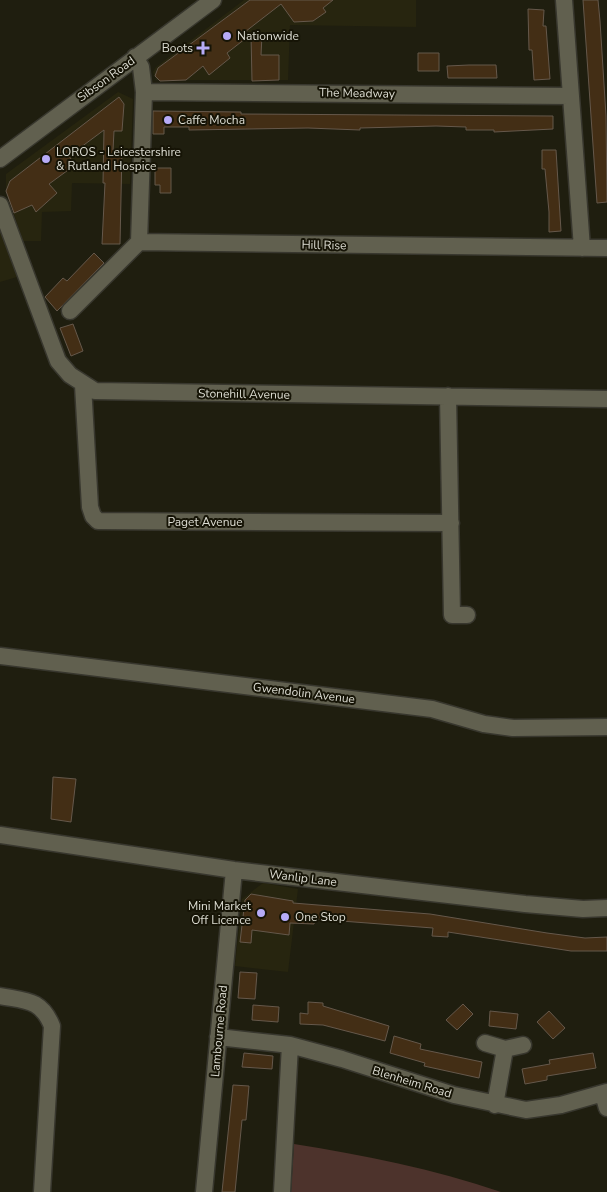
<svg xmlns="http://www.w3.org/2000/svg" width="607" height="1192" viewBox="0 0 607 1192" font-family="'Nunito Sans',sans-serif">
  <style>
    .built { fill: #27250f }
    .green { fill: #4d332c }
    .building { fill: #432e15; stroke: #65584b }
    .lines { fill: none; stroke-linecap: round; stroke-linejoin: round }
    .minor-casing { stroke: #38372e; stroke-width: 19 }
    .minor { stroke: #61604f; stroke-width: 16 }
    .poi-dot { fill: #b7abf7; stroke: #161406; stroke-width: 2 }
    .labels { text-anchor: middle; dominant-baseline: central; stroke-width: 4; stroke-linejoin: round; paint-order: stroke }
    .poi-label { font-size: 12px; fill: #ddddd3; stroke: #161406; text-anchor: start }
    .street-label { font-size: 12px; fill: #ddddd3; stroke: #161406 }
  </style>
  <rect width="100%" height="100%" fill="#1f1e0f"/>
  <!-- built -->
  <path class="built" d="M244,0H416V27L290,25L288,80H156L153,72L156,67Z
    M118,92L133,99L130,184L72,183L71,211L42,212L41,241H23L6,191V174Z
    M0,219L17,277L0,282Z
    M263,883L298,889L288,972L235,966L242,899Z"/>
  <!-- green -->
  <path class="green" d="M294,1144C364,1155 433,1169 501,1192H291Z"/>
  <!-- building -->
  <path class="building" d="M250,0H333L323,8L326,12L313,21L294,22L281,4L241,35H250L227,53L230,58L209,75L203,66L186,80L160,81L155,76L158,68Z
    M583,0H598L600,21L606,116L607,202L597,203Z
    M528,9L544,10L543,26H546L550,79L534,80L532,50H529Z
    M251,35H262L261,55H279V80L252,81Z
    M418,53H439V71H418Z
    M469,65H496L497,78H448L447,66Z
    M119,97L124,104L122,131H114L113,150H122L120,244H102L105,183H103L104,130L69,156L75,165L49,184L57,193L36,212L32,205L14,213L6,191L10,181Z
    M153,111L241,112V114L553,116V129L494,132V130H466V127L436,126L360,128V130L308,128L189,130V127H164V134H153Z
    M542,150H556L561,231L549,232V212L545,169H542Z
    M155,168H171V193H160V185H155Z
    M94,253L104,263L57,311L45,297L63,278L67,281Z
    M73,324L83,351L71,356L60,328Z
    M53,777L76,779L71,822L51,819Z
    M251,894L293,901V903L430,914L547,933L585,938L607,937V951H571L448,932V937L432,936L433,928L315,919L314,924L290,923L289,935L252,930L251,943L240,942L245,900Z
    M240,972L257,973L255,999L238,998Z
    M308,1002L323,1003V1006L389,1026L385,1041L323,1025L300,1024V1013L308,1014Z
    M463,1004L473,1014L457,1030L446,1020Z
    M253,1005L279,1007L278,1022L252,1020Z
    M490,1011L518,1014L516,1029L489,1026Z
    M549,1011L565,1028L553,1039L537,1022Z
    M394,1036L421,1044L420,1049L482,1062L479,1078L424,1066L425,1063L390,1053Z
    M244,1053L273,1056L272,1069L242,1067Z
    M593,1053L596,1068L547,1076V1080L525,1084L522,1069L550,1064L549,1060Z
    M233,1085L249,1086L246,1120H242L235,1192H222Z"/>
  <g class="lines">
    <!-- minor casing -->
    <g class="minor-casing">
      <path id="minor" d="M564,0L582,248
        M135,57L141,67L144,92L139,242
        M144,92L570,96
        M0,159L213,0
        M0,205L58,361L70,375L95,391L607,399
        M70,311L139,242L607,248
        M83,385L90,507L93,516L98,521L451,523
        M448,396L452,615H467
        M0,656L432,709L484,724L513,728L607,727
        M0,835L234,870L525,904L583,909L607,908
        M0,996C26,1001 41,999 52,1026L42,1192
        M218,1037L290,1045L342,1059L454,1095L526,1110L561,1105L607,1092
        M485,1043L505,1049
        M603,1094L607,1108
        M495,1105L505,1049L523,1045
        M204,1192L234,870
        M282,1192L290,1045"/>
    </g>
    <!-- minor -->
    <use href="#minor" class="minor"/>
  </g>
  <!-- markers -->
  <g class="poi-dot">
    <circle cx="227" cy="36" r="5"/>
    <path d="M200.5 40.5h5v5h5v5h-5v5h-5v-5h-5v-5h5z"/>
    <circle cx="168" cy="120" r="5"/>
    <circle cx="46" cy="159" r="5"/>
    <circle cx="261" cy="913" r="5"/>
    <circle cx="285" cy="917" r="5"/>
  </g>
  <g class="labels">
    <!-- poi labels -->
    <g class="poi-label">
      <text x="237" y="36">Nationwide</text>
      <text x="193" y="48" text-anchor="end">Boots</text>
      <text x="178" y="120">Caffe Mocha</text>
      <text x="56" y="152">LOROS - Leicestershire<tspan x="56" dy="14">&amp; Rutland Hospice</tspan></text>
      <text x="251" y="906" text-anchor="end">Mini Market<tspan x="251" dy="14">Off Licence</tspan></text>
      <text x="295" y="917">One Stop</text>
    </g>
    <!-- street labels -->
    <g class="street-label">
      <text transform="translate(106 79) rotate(-36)">Sibson Road</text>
      <text transform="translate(357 93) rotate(1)">The Meadway</text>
      <text transform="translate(324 245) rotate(1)">Hill Rise</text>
      <text transform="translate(244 394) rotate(1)">Stonehill Avenue</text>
      <text x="205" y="522">Paget Avenue</text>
      <text transform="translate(304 693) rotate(7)">Gwendolin Avenue</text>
      <text transform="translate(303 878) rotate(7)">Wanlip Lane</text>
      <text transform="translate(219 1031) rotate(-85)">Lambourne Road</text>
      <text transform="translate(412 1082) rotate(17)">Blenheim Road</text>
    </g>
  </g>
</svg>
